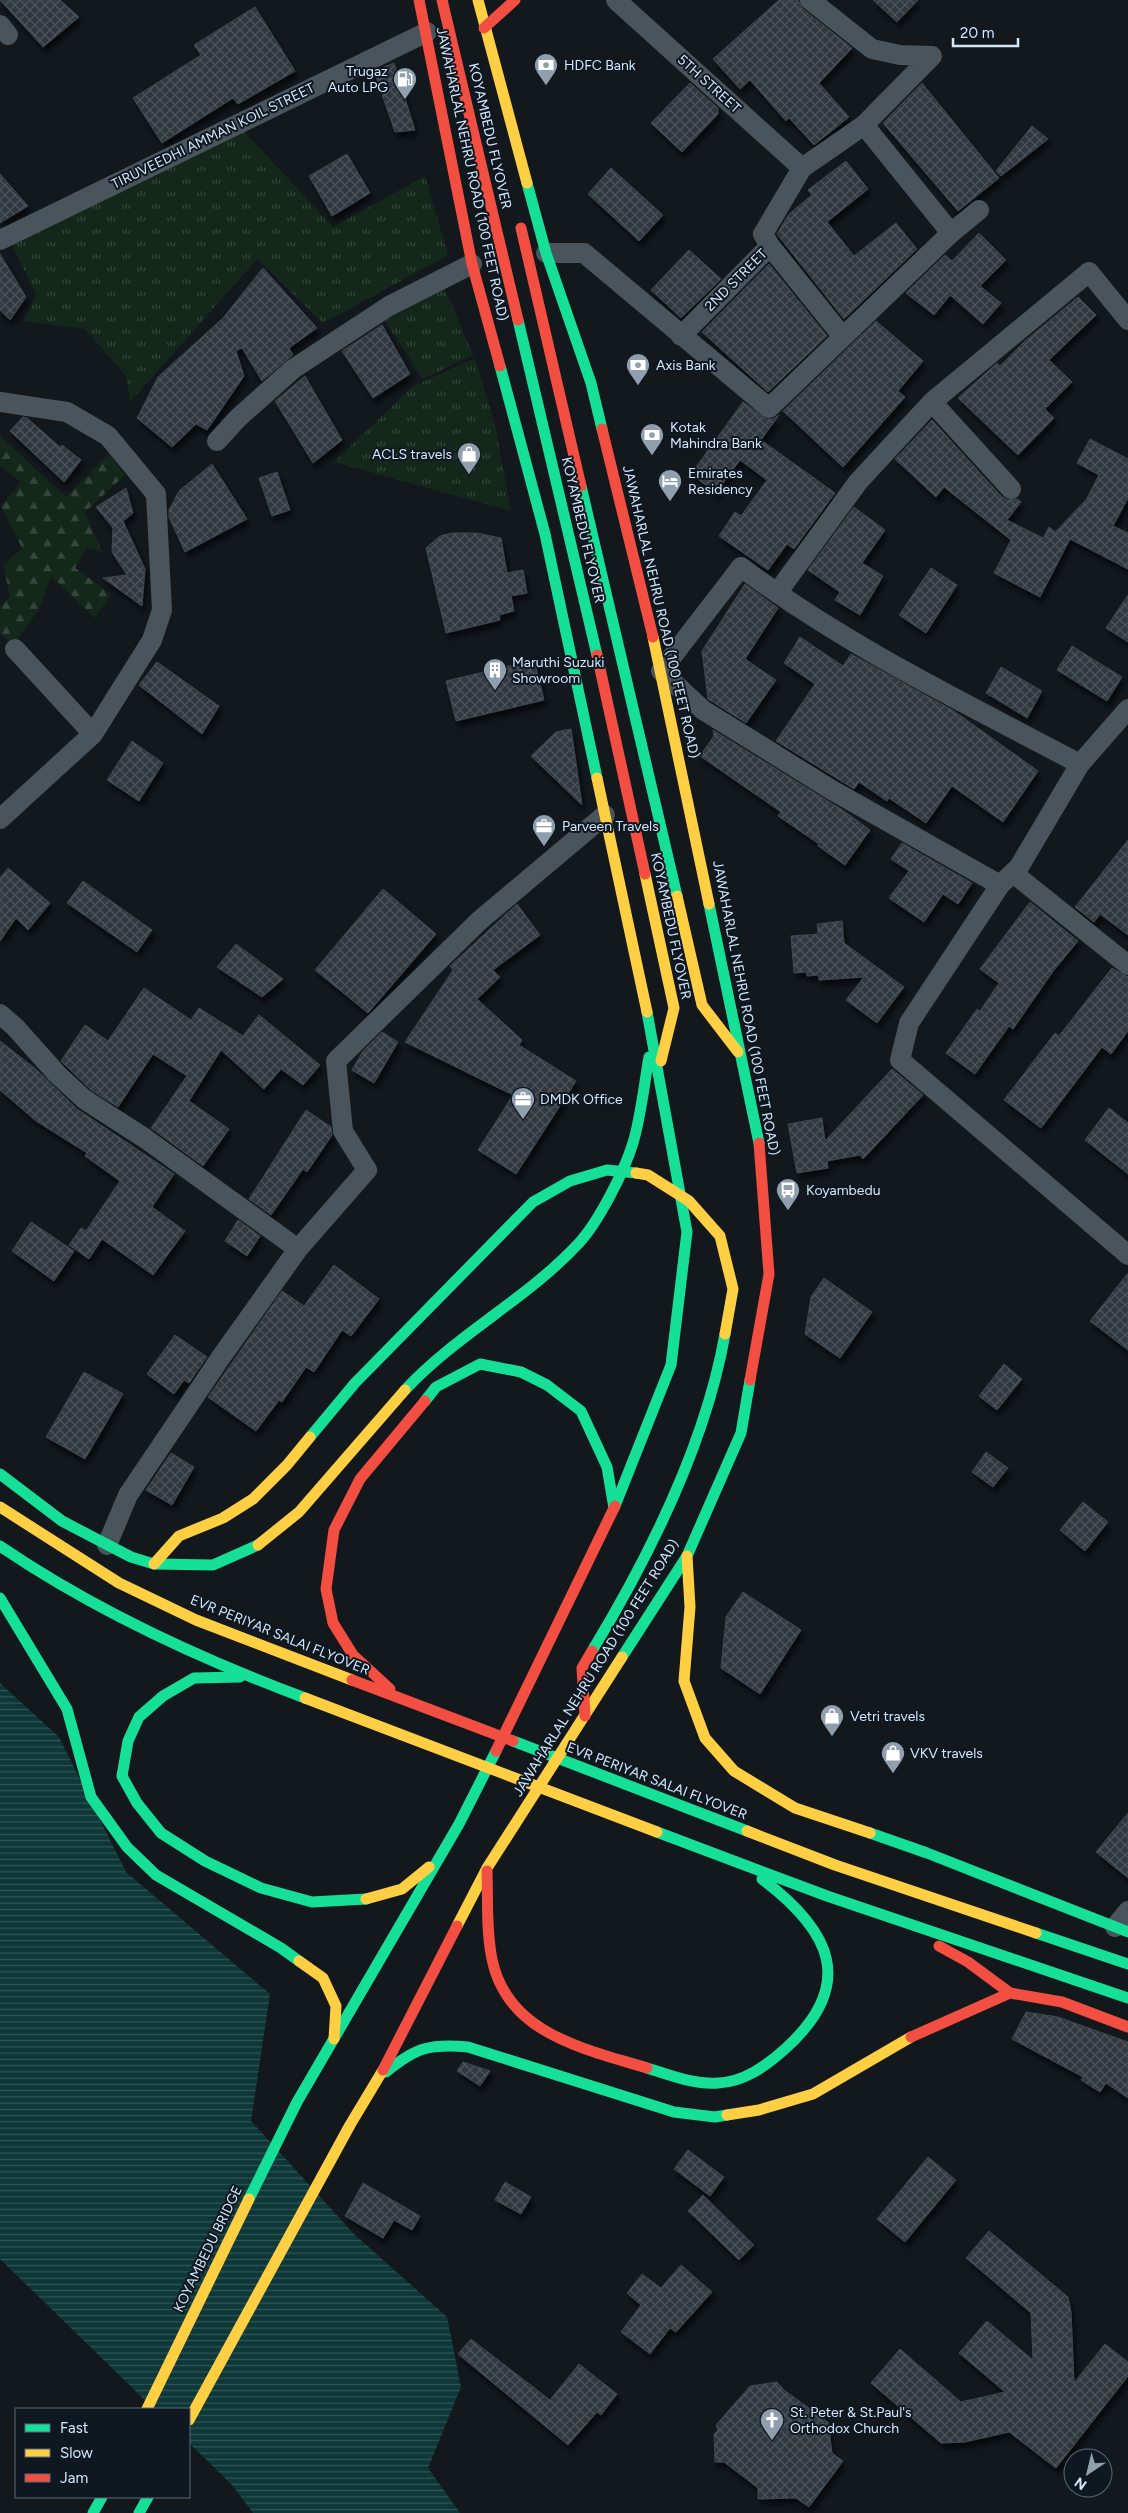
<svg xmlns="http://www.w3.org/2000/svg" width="1128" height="2513" viewBox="0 0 1128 2513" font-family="Figtree,sans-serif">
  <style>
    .grass { fill: url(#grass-tufts) }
    .forest { fill: url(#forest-firs) }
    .water { fill: url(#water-rules) }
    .building { fill: url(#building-cross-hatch); stroke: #3e4750; filter: url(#shadow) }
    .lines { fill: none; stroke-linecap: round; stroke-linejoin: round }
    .street { stroke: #49545c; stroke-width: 20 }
    .fast { stroke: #16e098; stroke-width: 11 }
    .slow { stroke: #ffcf43; stroke-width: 11 }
    .jam { stroke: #f24e42; stroke-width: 11 }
    .labels { text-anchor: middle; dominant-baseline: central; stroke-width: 4; stroke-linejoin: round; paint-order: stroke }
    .poi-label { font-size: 14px; fill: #d3e8fb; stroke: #0f1721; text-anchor: start }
    .street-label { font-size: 14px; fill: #d3e8fb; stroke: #0f1721 }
  </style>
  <defs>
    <pattern id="grass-tufts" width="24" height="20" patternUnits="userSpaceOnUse" patternTransform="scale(1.25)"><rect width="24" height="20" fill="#13281a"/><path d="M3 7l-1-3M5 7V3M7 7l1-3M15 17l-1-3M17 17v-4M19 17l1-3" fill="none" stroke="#34473c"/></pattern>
    <pattern id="forest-firs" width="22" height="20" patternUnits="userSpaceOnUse" patternTransform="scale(1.25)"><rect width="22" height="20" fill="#13281a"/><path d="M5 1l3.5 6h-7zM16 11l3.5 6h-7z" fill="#34473c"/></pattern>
    <pattern id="water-rules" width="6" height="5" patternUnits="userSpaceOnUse" patternTransform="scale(1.25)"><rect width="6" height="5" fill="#0e3838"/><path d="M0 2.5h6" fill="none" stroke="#305556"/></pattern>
    <pattern id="building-cross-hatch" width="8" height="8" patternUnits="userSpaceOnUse" patternTransform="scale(1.25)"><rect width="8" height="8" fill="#31383f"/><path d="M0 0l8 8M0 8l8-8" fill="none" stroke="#4e555c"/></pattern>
    <filter id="shadow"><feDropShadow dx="3" dy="5.5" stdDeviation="2.5" flood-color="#0009"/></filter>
  </defs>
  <rect width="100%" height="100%" fill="#13181d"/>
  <!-- grass -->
  <path class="grass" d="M241,128L333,227L425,176L448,255L323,323L257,259L130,402L126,376L85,329L24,321L36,294L12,245Z
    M443,284L473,355L423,379L383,318Z
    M475,358L495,425L511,511L334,462L412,387Z"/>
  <!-- forest -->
  <path class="forest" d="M0,436L66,497L109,454L125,475L85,512L102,552L87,548L75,568L111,594L95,618L51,576L39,609L13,646L0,633V607L10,596L3,565L22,548L1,506L21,482L0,466Z"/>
  <!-- water -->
  <path class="water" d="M0,1683L59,1737L126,1872L270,1994L251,2121L354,2234L447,2317L461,2387L428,2468L460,2513H253L233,2486L189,2443V2409H154L0,2259Z"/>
  <!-- building -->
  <path class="building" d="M0,0H60L79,17L43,47Z
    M779,0H798L803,9L852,48L819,83L849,117L814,145L789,118L786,121L750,80L740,89L713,59Z
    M873,0H918L897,22Z
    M255,7L295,71L238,104L233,98L162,143L133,98L201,55L194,45Z
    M394,63L402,89L415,130L395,132L374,71Z
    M690,83L718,108V114L682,152L651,123Z
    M922,83L999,178L958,211L883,123Z
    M1032,126L1048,139L1001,176L996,171Z
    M347,154L370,193L332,216L309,176Z
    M846,161L868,189L827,222L854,256L896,223L917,249L844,319L777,234L789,214L812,195L808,190Z
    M611,168L663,215L639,241L588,194Z
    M0,174L28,206L0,223Z
    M979,233L1006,260L980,286L1001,303L983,324L950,295L934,315L906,293L945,255L952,261Z
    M689,250L721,279L681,318L651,290Z
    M0,254L26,297L10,320L0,310Z
    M769,264L827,336L768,392L702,332Z
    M263,268L317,328L289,348L293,355L262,381L242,348L236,351L244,376L207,430L196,424L172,447L137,418L158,377L223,318Z
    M1078,297L1096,315L1049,360L1072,382L1045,409L1054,418L1018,455L958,398L997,363L1000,366L1025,341Z
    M876,321L923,361L898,391L905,397L843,467L783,411Z
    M382,325L410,374L373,398L342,351Z
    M305,376L342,440L313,463L275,401Z
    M743,402L766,419H773L779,415L761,440L835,493L794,549L787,544L768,570L719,536L735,512L741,516L767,480L740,460L716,493L691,474Z
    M23,417L27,418L60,447L62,445L81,460L64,482L10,431Z
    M932,420L1002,497L1008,500L1017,499L1021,502L1007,520L1043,538L1049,527L1055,532L1086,500L1099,475L1077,463L1090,439L1128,459V498L1113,526L1128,533V569L1070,539L1040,597L994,573L1011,540L944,487L936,497L895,459Z
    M212,464L247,519L185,552L169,517V510L179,491Z
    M277,472L290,510L272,516L259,478Z
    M126,488L133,513L123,521L145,569L142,606L103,578L127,575L112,552L113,528L96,507Z
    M854,507L885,530L862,563L883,576L860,615L835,600L840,592L808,570Z
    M452,533H476L501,538L507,573L523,570L527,593L511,596L514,611L499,615L500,620L446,633L426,548L440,536Z
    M931,568L957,585L926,633L899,615Z
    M745,584L778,608L745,659L776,680L746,723L708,699L702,651Z
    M1128,595V642L1106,628Z
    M800,637L843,666L851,654L954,711L1038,771L1003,822L952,786L926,823L889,798L887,801L859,782L854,789L776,741L815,684L784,663Z
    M1072,646L1122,677L1107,701L1057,670Z
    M534,660L544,700L456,721L446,681Z
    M157,662L219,706L202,734L139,685Z
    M1001,667L1042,691L1027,718L986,693Z
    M571,729L573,742L582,805L531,756L556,732Z
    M713,730L841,809L870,830L845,865L818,846L819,844L778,816L781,812L700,756L714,736Z
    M132,741L163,763L139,801L107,780Z
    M1128,840V935L1100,914L1094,922L1075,907Z
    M902,843L972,883L958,904L943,894L924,922L889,898L909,871L891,859Z
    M8,868L50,903L28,930L16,918L0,941V878Z
    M83,881L152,930L137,952L67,903Z
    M383,889L436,934L368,1013L315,970Z
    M1030,902L1078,941L1054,970L1013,1029L1009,1026L975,1074L946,1053L977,1009L980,1011L999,983L980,969Z
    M517,904L540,935L493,970L500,977L477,999L522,1040L519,1045L576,1081L516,1174L478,1150L513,1095L405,1042L453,970L450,966Z
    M842,921L844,943L904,987L877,1023L846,1000L864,977L819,980V975L807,976V972L794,973L791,936L818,934L817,924Z
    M236,944L283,979L262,997L217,967Z
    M1112,968L1128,977V1031L1111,1054L1102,1047L1041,1128L1004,1100L1055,1033L1059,1036Z
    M144,988L191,1020L199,1008L243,1036L259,1015L320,1065L303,1085L281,1069L264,1089L221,1050L189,1101L229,1129L203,1166L151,1128L187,1076L153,1054L118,1107L91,1090L61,1061L85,1025L108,1041Z
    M382,1032L398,1042L374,1083L352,1070L363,1051Z
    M0,1041L37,1070L77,1109L174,1174L152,1207L185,1231L153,1275L102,1239L89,1259L69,1245L81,1228L86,1231L120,1181L85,1156L87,1153L36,1121L0,1090Z
    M892,1069L923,1095L863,1159L860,1155L827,1161L828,1168L797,1173L788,1124L822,1118L825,1141Z
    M1109,1108L1128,1123V1174L1085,1140Z
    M306,1110L331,1127L332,1135L307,1172L303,1169L271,1215L249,1199Z
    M238,1220L260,1236L247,1256L225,1241Z
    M31,1222L74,1251L54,1281L12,1251Z
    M334,1265L379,1299L351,1336L342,1330L314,1372L306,1367L282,1402L279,1400L256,1431L208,1397L282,1291L304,1306Z
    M1128,1273V1350L1090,1321Z
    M824,1278L872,1312L840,1358L805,1334L811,1297Z
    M175,1335L207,1357L189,1383L184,1380L174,1394L147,1374Z
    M1004,1364L1022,1379L997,1410L979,1396Z
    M84,1372L123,1394L85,1459L46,1437Z
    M986,1452L1008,1468L993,1487L972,1472Z
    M171,1453L194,1467L172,1505L146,1490Z
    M1083,1502L1108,1522L1085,1551L1060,1530Z
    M743,1592L801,1630L760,1694L721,1668L726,1617Z
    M1128,1813V1878L1096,1852Z
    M1026,2012L1058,2017L1128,2042V2098L1106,2083L1100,2092L1081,2080L1083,2077L1012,2039Z
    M463,2062L490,2071L480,2086L457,2071Z
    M688,2150L724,2177L710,2196L674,2169Z
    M928,2157L956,2180L905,2242L877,2219Z
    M505,2182L531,2197L521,2214L495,2200Z
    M363,2183L420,2216L412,2230L394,2220L383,2238L345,2216Z
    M703,2195L754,2245L739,2260L688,2211Z
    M989,2231L1068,2297L1071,2312L1074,2383L1105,2344L1128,2362V2376L1056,2468L1009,2432L965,2442L941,2443L871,2383L900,2349L961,2402L1005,2392L959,2353L987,2321L1033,2360L1031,2313L966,2258Z
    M681,2265L712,2292L676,2332L670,2328L650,2354L621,2332L641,2305L627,2293L642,2274L661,2288Z
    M471,2339L550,2400L579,2364L617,2394L601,2415L597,2412L568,2445L458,2354Z
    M777,2382L784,2390L828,2422L832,2453L843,2461L809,2507L796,2498L758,2499V2488L724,2462H715L714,2434L718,2430L716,2425L750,2386Z"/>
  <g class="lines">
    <!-- street -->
    <path class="street" d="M616,0L802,168
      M810,0L872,49L900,55L932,56
      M0,25L8,35
      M864,125L932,56
      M0,240L427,32
      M770,246L843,337
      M546,253H584L769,408L951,233L979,210
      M681,336L770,246L763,234L802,168L864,125L951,233
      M0,402L67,412L108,436L156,494L162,610L152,640L93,734L0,819
      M932,402L1011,489
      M217,441L238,418L293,369L389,306L472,264
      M777,593L858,482L932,402L1089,272L1128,320
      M15,649L93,734
      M1128,709L1080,764L1019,867L1000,885L909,1023L900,1060L1128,1255
      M1013,873L1128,965
      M1000,885L832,790L703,710L661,671L741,567C846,646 965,703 1080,764
      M0,1014L15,1027L57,1074L84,1099L146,1139L298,1249
      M107,1545L128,1495L221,1357L298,1249L367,1170L343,1131L336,1061L479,921L605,815
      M1115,1927L1128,1911"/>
    <!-- fast -->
    <path class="fast" d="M527,183L546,253L591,383L602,429
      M518,320L597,655
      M500,366L545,534L597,778
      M581,486L677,896
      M709,904L759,1143
      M405,1390C457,1334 527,1299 579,1243C599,1221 624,1172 633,1143C641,1116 644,1085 649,1057
      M425,1401L436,1387L480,1364L521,1372L547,1385L581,1411L607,1467L614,1508
      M310,1437L355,1383L533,1202L570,1181L607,1170L636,1173
      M0,1474L62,1521L131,1557L154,1564L213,1565L258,1545
      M615,1506L671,1365L687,1232L647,1012
      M0,1546C94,1610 198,1658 305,1698
      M0,1598L67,1709L91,1797L127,1847L156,1875L281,1948L299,1961
      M592,1651C649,1557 706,1442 725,1334
      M622,1657L687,1556L741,1433L750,1380
      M240,1677L194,1678L163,1696L139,1717L128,1741L122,1776L137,1803L161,1833L205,1861L261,1888L312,1902L366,1899
      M513,1741L747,1831
      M657,1832L827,1896L1128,1998
      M870,1833L927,1853L1128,1932
      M1036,1933L1128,1964
      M647,2068C670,2075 694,2085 718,2083C744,2082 766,2066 785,2049C857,1984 831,1931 762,1879
      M386,2072C415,2048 430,2043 468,2047L674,2112L715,2117L727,2115
      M249,2199L297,2102L459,1824L496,1751
      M93,2513L102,2497
      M139,2513L148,2497"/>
    <!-- slow -->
    <path class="slow" d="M478,0L527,183
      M653,637L709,904
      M597,778L647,1012
      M645,874L674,1008L661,1061
      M677,896L702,1005L738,1052
      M636,1173L648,1175L689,1201L720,1236L733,1289L725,1334
      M0,1507L119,1583L196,1620L352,1680
      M258,1545L299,1512L405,1390
      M687,1556L690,1607L684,1681L705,1738L734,1771L795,1808L870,1833
      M154,1564L179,1536L223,1518L253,1499L287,1465L310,1437
      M305,1698L657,1832
      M747,1831L835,1865L1036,1933
      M366,1899L402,1889L429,1867
      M457,1926L487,1868L622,1657
      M299,1961L323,1978L336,2006L334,2039
      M727,2115L759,2110L813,2094L911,2037
      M147,2409L249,2199
      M189,2420L350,2125L383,2070"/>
    <!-- jam -->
    <path class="jam" d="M419,0L472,264L500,366
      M442,0L518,320
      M484,28L515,0
      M521,228L581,486
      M602,429L653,637
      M597,655L645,874
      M750,1380L769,1274L759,1143
      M352,1680L513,1741
      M390,1689L353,1655L333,1623L326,1589L334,1530L360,1479L425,1401
      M585,1716L582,1668L592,1651
      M496,1751L615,1506
      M487,1871C488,1900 486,1930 492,1959C507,2034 585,2049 647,2068
      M939,1946L968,1962L1010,1993L1062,2002L1128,2027
      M911,2037L1010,1993
      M383,2070L457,1926"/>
  </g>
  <!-- icons -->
  <defs>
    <g id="bank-pin" transform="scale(1.25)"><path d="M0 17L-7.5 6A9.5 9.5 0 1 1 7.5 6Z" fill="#909fad" stroke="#0f1721"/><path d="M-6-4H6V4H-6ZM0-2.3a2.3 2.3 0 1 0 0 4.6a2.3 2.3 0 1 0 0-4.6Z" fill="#fff"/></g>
    <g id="fuel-pin" transform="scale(1.25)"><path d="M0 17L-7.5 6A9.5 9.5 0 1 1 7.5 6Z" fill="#909fad" stroke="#0f1721"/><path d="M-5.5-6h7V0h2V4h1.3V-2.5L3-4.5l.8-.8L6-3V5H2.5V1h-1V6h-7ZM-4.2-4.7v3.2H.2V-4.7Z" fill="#fff"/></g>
    <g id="shop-pin" transform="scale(1.25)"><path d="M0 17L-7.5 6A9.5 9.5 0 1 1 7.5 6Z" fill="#909fad" stroke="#0f1721"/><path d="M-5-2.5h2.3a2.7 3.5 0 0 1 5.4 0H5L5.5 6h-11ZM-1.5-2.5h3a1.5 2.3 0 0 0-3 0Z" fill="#fff"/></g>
    <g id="hotel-pin" transform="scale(1.25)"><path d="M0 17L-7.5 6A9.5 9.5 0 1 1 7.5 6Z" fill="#909fad" stroke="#0f1721"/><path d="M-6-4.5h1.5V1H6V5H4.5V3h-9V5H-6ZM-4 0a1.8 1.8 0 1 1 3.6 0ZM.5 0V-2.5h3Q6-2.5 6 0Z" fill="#fff"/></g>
    <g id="building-pin" transform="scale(1.25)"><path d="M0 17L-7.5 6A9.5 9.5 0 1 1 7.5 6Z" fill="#909fad" stroke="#0f1721"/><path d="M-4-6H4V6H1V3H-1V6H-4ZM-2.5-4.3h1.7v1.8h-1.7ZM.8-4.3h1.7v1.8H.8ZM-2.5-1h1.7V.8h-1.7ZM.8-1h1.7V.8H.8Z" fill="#fff"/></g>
    <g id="office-pin" transform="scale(1.25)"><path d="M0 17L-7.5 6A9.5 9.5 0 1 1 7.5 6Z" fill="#909fad" stroke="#0f1721"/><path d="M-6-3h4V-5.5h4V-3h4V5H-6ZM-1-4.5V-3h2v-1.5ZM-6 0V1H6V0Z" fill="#fff"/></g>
    <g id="bus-pin" transform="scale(1.25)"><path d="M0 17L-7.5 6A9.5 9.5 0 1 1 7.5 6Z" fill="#909fad" stroke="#0f1721"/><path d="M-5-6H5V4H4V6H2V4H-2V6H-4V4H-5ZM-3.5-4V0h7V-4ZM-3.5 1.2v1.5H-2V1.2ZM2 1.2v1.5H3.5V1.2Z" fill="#fff"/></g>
    <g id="church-pin" transform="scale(1.25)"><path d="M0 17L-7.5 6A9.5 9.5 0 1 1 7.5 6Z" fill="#909fad" stroke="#0f1721"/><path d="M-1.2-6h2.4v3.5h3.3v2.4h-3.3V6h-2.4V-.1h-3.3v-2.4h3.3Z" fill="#fff"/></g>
  </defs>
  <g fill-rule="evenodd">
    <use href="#bank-pin" x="546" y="65"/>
    <use href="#fuel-pin" x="405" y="79"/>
    <use href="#bank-pin" x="638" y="365"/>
    <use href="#bank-pin" x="652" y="435"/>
    <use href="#shop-pin" x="469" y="454"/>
    <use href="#hotel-pin" x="670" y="481"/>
    <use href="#building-pin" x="495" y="670"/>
    <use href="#office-pin" x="544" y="826"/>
    <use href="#office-pin" x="523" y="1099"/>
    <use href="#bus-pin" x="788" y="1190"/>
    <use href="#shop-pin" x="832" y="1716"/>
    <use href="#shop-pin" x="893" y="1753"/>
    <use href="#church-pin" x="772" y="2420"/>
  </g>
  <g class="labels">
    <!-- poi labels -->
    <g class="poi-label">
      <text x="564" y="65">HDFC Bank</text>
      <text x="388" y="71" text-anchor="end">Trugaz<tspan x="388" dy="16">Auto LPG</tspan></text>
      <text x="656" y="365">Axis Bank</text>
      <text x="670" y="427">Kotak<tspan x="670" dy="16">Mahindra Bank</tspan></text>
      <text x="452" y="454" text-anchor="end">ACLS travels</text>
      <text x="688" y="473">Emirates<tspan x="688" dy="16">Residency</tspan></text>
      <text x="512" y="662">Maruthi Suzuki<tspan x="512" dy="16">Showroom</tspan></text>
      <text x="562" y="826">Parveen Travels</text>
      <text x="540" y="1099">DMDK Office</text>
      <text x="806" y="1190">Koyambedu</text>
      <text x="850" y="1716">Vetri travels</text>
      <text x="910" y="1753">VKV travels</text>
      <text x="790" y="2412">St. Peter &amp; St.Paul's<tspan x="790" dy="16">Orthodox Church</tspan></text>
    </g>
    <!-- street labels -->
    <g class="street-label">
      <text transform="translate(709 84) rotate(42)">5TH STREET</text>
      <text transform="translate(213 136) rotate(-26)">TIRUVEEDHI AMMAN KOIL STREET</text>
      <text transform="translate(490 136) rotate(77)">KOYAMBEDU FLYOVER</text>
      <text transform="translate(472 174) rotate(78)">JAWAHARLAL NEHRU ROAD (100 FEET ROAD)</text>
      <text transform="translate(736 280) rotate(-45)">2ND STREET</text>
      <text transform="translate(583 530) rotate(77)">KOYAMBEDU FLYOVER</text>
      <text transform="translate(661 612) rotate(77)">JAWAHARLAL NEHRU ROAD (100 FEET ROAD)</text>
      <text transform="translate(671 926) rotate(78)">KOYAMBEDU FLYOVER</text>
      <text transform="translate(746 1008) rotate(79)">JAWAHARLAL NEHRU ROAD (100 FEET ROAD)</text>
      <text transform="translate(280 1635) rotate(22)">EVR PERIYAR SALAI FLYOVER</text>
      <text transform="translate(596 1668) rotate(-58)">JAWAHARLAL NEHRU ROAD (100 FEET ROAD)</text>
      <text transform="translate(657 1781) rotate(21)">EVR PERIYAR SALAI FLYOVER</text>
      <text transform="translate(208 2249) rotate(-64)">KOYAMBEDU BRIDGE</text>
    </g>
  </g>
  <!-- legend -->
  <rect x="15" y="2408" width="175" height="90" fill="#0f1721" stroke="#5d6b78"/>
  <rect x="25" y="2424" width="25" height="8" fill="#16e098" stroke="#5d6b78"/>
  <text x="60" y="2433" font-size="15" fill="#d3e8fb">Fast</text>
  <rect x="25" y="2449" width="25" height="8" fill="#ffcf43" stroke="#5d6b78"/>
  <text x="60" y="2458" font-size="15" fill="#d3e8fb">Slow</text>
  <rect x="25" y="2474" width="25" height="8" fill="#f24e42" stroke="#5d6b78"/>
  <text x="60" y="2483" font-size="15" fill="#d3e8fb">Jam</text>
  <!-- north arrow -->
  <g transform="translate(1088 2473) rotate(215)"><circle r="24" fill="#0f1721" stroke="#5d6b78"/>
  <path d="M0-4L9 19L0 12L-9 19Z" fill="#909fad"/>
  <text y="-8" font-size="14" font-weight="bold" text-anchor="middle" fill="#d3e8fb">N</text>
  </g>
  <!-- scale -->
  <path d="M953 38v8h65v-8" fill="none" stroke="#d3e8fb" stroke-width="2.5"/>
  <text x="960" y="38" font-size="15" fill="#d3e8fb" stroke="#0f1721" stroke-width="4" paint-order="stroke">20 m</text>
</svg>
